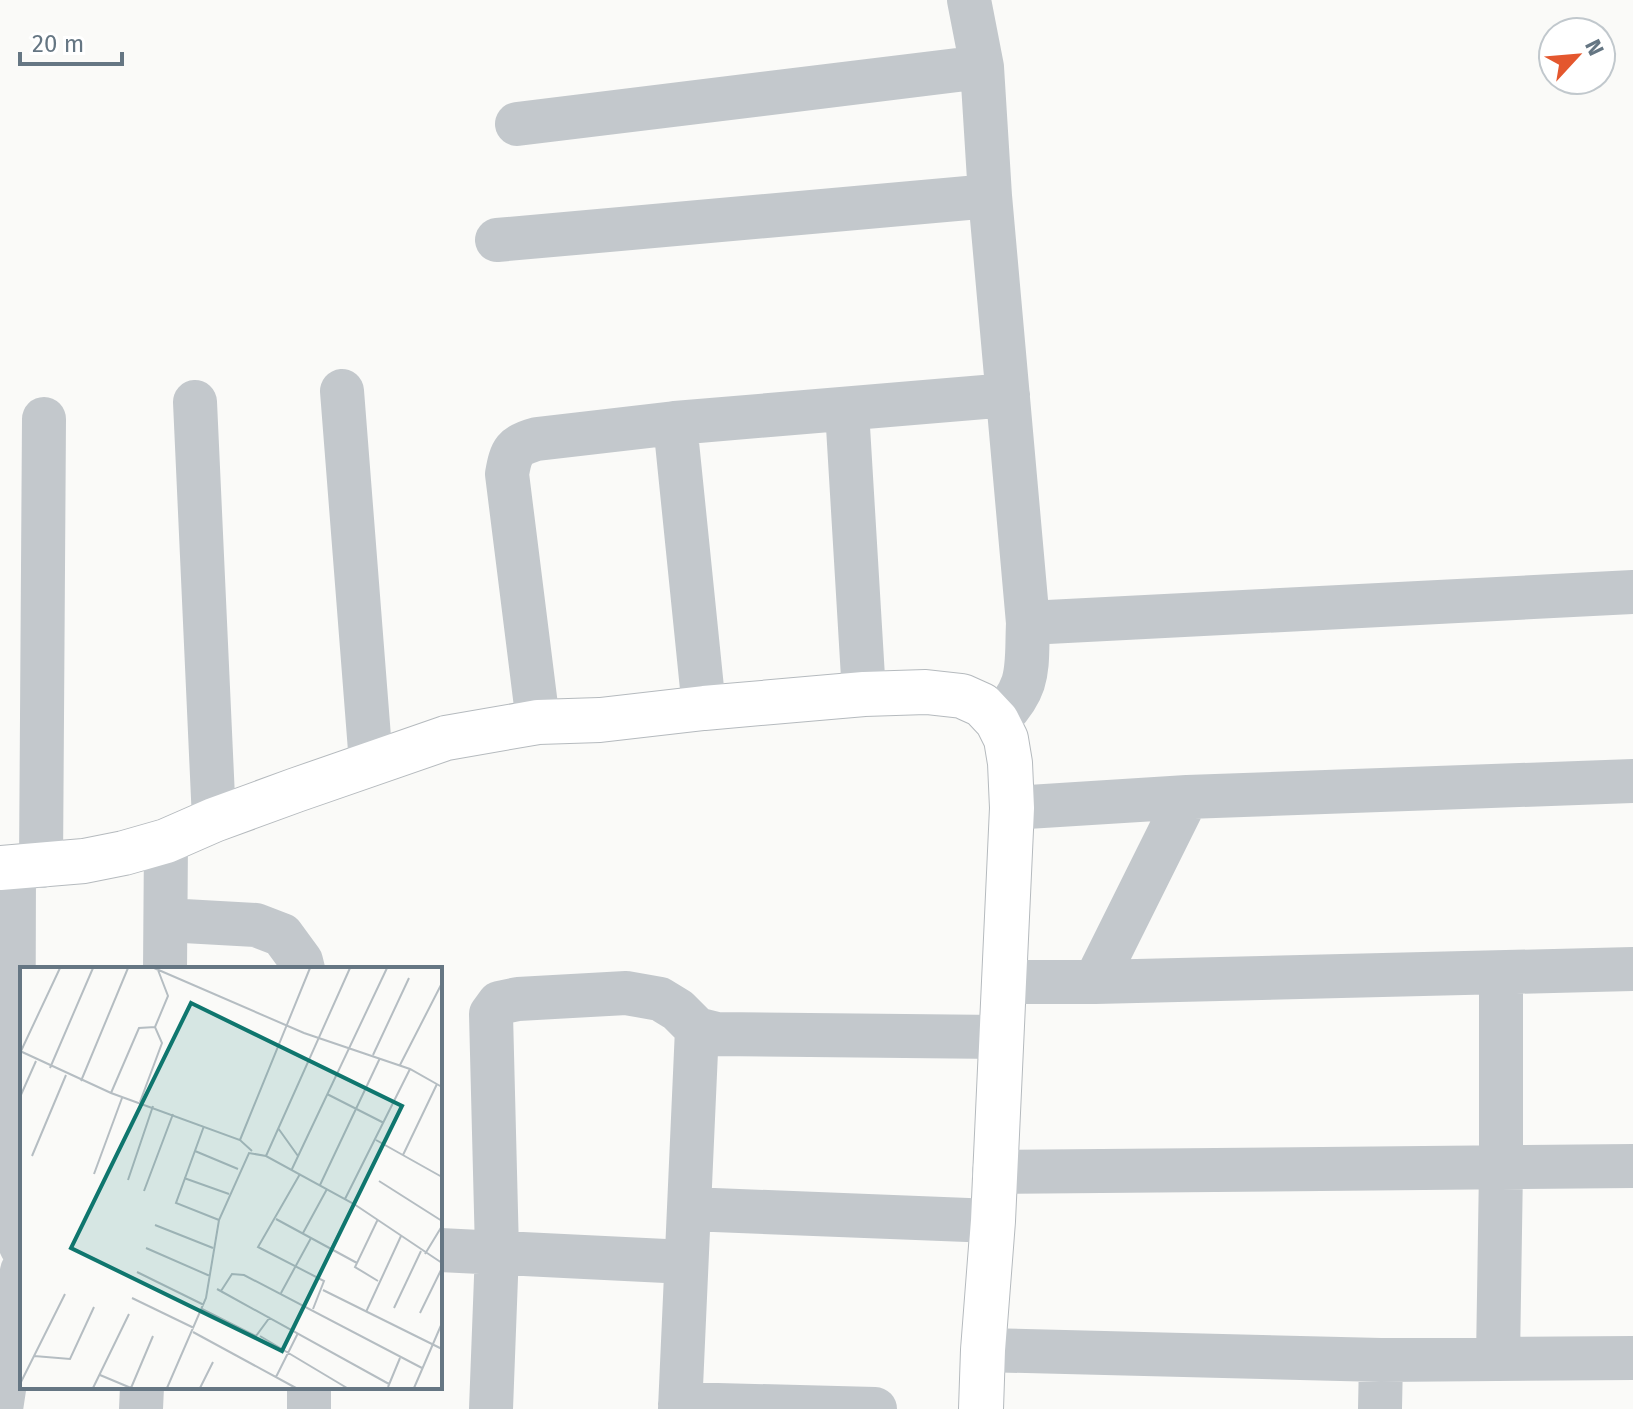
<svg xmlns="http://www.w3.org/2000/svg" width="1633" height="1409" viewBox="0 0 1633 1409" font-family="'Fira Sans',sans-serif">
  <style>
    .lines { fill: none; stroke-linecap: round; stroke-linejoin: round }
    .major-casing { stroke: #b5babe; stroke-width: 46 }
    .minor { stroke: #c3c8cc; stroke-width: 44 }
    .major { stroke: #fff; stroke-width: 44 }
    .inset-road { fill: none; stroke: #b5bdc2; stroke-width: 2 }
    .view { fill: #0f766e; fill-opacity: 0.15; stroke: #0f766e; stroke-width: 4 }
    .inset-edge { fill: none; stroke: #657683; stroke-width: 4 }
  </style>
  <rect width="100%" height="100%" fill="#fafaf8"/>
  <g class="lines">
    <!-- major casing -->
    <g class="major-casing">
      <path id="major" d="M0,868L84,861L124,853L166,841L214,820L296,790L446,738L538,722L600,720L704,708L864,694L926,692L962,696L982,705L997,721L1006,739L1010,763L1012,808L993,1221L983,1350L981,1409"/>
    </g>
    <!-- minor -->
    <path class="minor" d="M969,0L982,67L990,196L1028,623C1026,669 1032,686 997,721
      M517,124L982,67
      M497,240L990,196
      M342,391L371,763
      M195,402L214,820
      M847,410L864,694
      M675,423L704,708
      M1028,623L1633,592
      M538,722L507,474C511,451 514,445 537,439L675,423L1008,395
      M1012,808L1187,797L1633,781
      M41,866L44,419
      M14,867L13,1229L22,1248
      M166,920L256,925L282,935L301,961L303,969
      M165,969L166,841
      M1004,982H1095L1633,969
      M1095,982L1187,797
      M994,1172L1633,1166
      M689,1209L993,1221
      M440,1250L686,1262
      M983,1350L1381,1360L1633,1358
      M1498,1359L1501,1168V973
      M680,1404L875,1409
      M1,1409L22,1271
      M141,1409L142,1387
      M309,1409V1387
      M491,1409L497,1251L491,1014L499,1003L518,999L626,993L660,999L678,1010L697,1029L717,1034L1000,1037
      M680,1409L697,1029
      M1380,1409L1381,1360"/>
    <!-- major -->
    <use href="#major" class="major"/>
  </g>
  <!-- overview -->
  <g transform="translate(20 967)">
    <rect width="422" height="422" fill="#fafaf8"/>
    <path class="inset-road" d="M134,1L284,66L390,102L422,120M135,60L148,29L138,3M0,84L91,126L220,173L232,184M1,84L40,1M353,88L389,11M380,98L422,16M30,101L73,1M61,114L108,1M91,126L119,61L135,60L142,76L120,135M307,127L364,156M0,130L16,94M184,159L156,236L199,253M258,161L278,189M220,173L290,1M356,173L422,210M175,184L218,202M383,188L417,117M12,189L46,108M246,189L330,1M272,202L367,1M74,207L102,131M280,207L238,280L304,314L293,342M164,211L209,227M108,213L133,139M359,214L422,254M300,218L360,91M124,224L153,147M325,232L390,102M256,252L337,296M135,258L193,281M283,266L307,222M126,281L190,309M311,282L334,237M405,287L422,259M117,305L184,338M358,314L335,300L358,252M197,322L369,417M303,323L422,382M201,324L212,307L224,308L402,401M261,326L291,271M112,331L174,361M374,341L401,284M182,342L236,369L250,350M346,345L381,269M400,346L422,301M173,365L276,421M240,369L327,421M14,389L50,392L74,340M80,408L111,421M256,410L278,366M0,417L45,327M368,420L380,391M73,421L109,347M111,421L133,369M147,421L186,331L199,253L229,186L246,189L334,237L422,296M180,421L193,395M394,421L422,356"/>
    <path class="view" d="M171,36L382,139L262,384L51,281Z"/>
    <rect width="422" height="422" class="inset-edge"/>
  </g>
  <!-- north arrow -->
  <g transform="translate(1577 56) rotate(64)"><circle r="38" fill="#ffffff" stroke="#c1c8cd" stroke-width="2"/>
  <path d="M0-6L14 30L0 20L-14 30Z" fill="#e4572e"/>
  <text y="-12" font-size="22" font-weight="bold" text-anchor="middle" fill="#657683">N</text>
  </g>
  <!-- scale -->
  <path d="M20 52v12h102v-12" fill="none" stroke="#657683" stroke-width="4"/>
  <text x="32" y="52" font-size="24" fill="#657683" stroke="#ffffff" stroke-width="6" paint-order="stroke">20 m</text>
</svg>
